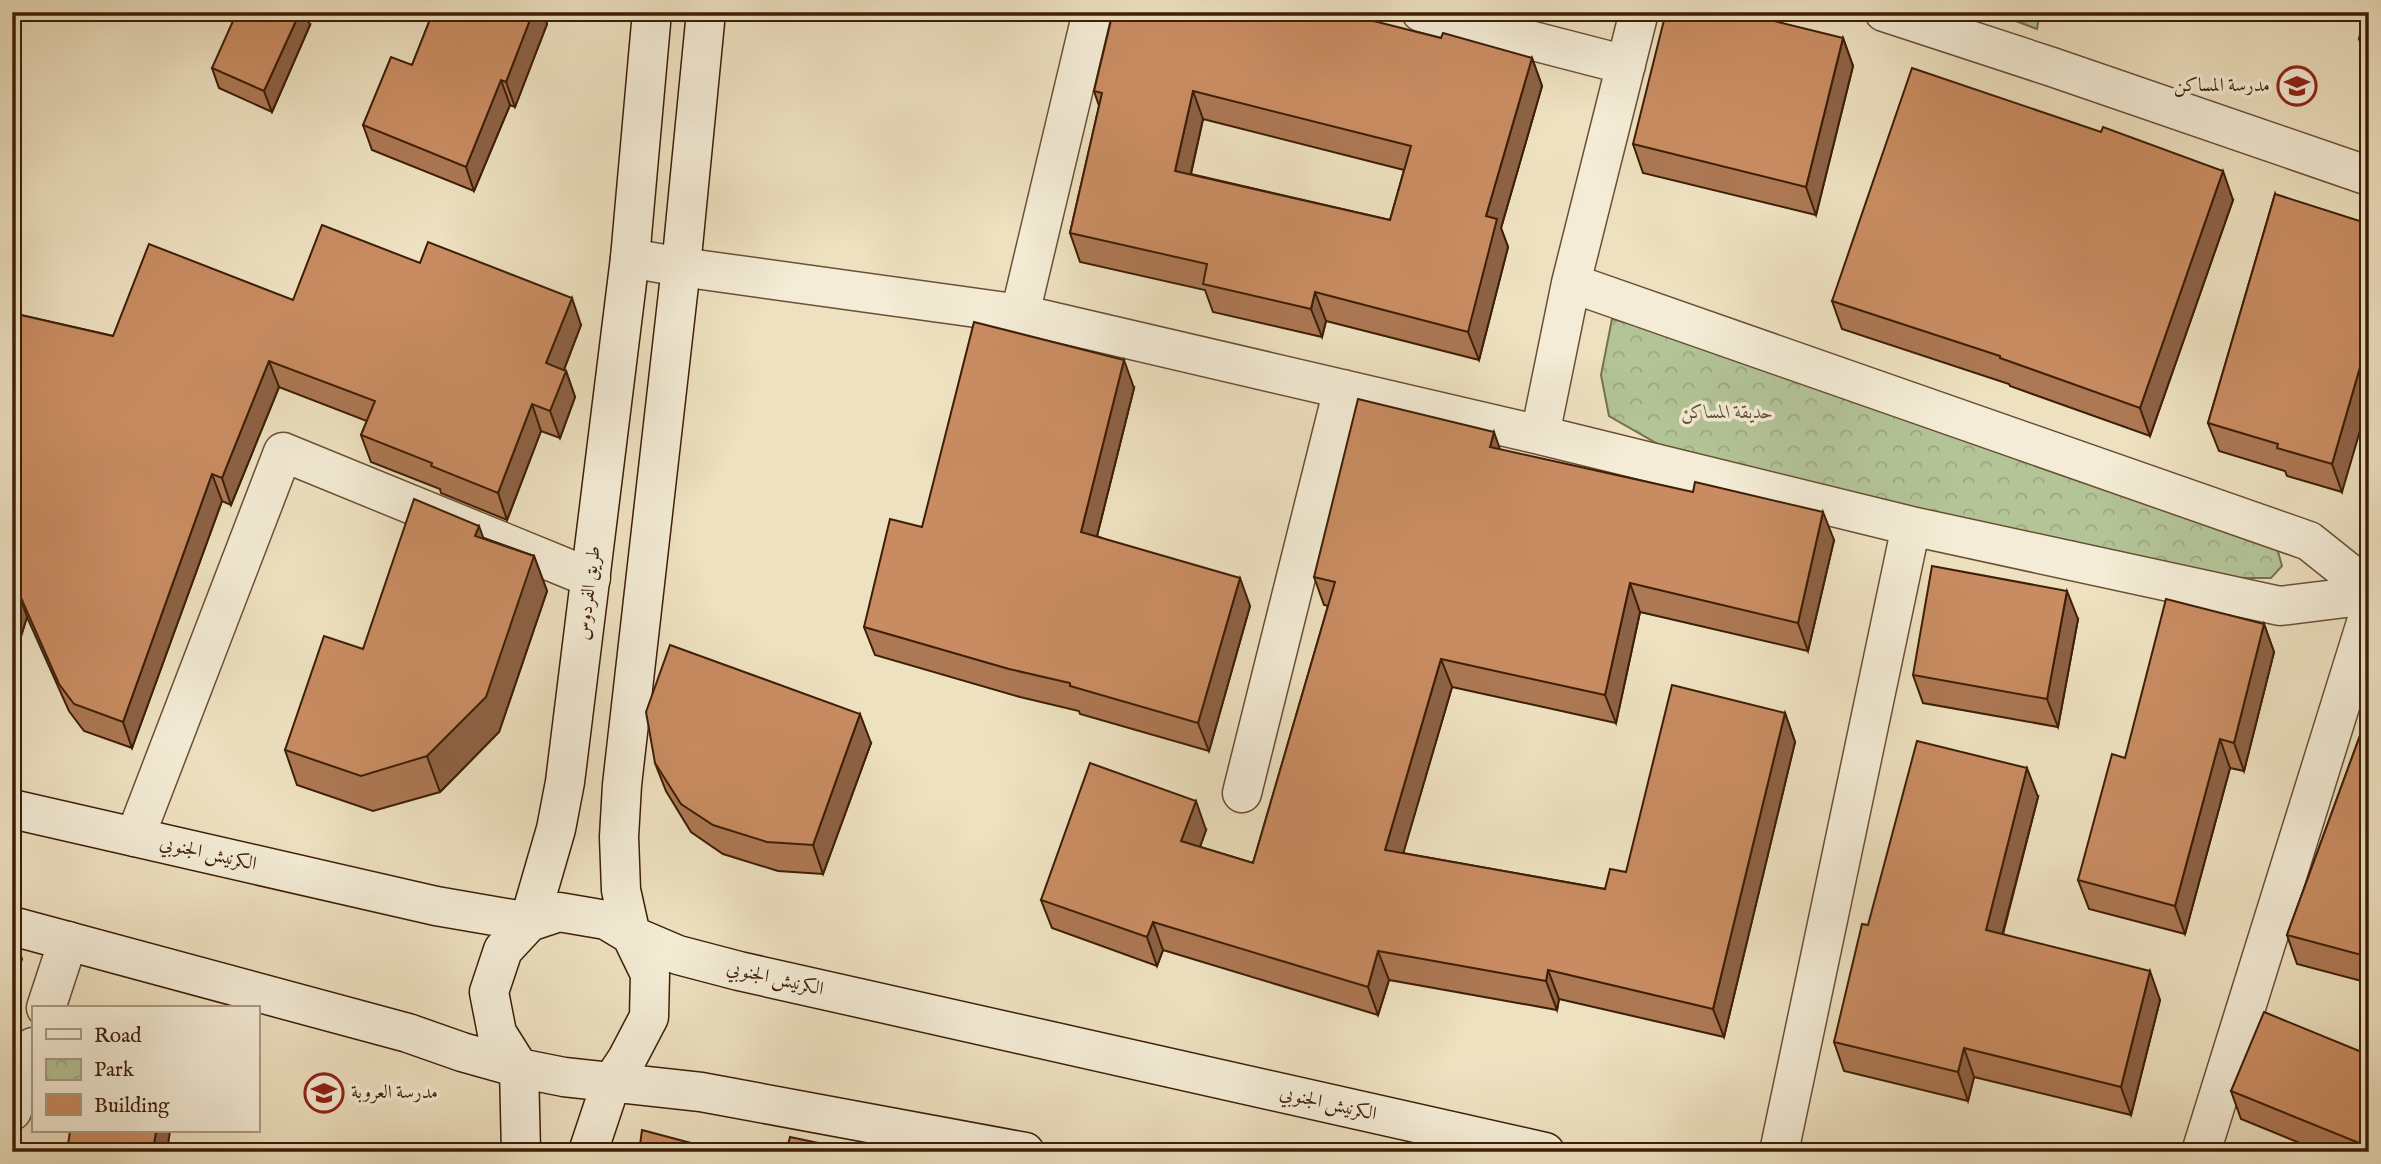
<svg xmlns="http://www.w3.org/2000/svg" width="2381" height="1164" viewBox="0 0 2381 1164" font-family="'IM FELL English',Amiri,serif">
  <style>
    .park { fill: url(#park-crowns); stroke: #78714e; stroke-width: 2 }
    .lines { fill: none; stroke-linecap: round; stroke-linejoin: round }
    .street-casing { stroke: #694f34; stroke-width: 41 }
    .secondary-casing { stroke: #3d1e06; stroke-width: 41 }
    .street { stroke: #f4ecd6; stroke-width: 38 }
    .secondary { stroke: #f4ecd6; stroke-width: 38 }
    .wall { fill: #ad7854; stroke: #3d1e06; stroke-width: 2; fill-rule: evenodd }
    .shaded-wall { fill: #8d6245; stroke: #3d1e06; stroke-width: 2 }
    .building { fill: #c98c62; stroke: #3d1e06; stroke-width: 2; fill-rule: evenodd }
    .labels { text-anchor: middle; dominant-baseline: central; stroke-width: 7; stroke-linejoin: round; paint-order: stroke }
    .poi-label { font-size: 19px; fill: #3d1e06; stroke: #f4ecd6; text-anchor: end }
    .park-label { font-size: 19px; font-style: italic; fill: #605032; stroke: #f4ecd6 }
    .street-label { font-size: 19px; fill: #3d1e06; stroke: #f4ecd6 }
  </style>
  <defs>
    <pattern id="park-crowns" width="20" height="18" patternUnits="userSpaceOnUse" patternTransform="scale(1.75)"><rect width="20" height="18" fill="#b3c497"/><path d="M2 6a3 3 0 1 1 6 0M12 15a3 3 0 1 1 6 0" fill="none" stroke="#9ba881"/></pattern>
  </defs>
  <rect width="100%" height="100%" fill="#eee1c0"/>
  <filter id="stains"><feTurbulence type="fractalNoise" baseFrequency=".00286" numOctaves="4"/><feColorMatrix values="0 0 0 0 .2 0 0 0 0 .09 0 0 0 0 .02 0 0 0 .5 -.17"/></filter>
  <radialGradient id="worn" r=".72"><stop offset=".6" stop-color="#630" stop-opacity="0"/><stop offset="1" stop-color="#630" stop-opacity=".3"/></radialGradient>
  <!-- park -->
  <path class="park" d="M1992,12H2040L2037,29Z
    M1612,319L1657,330L2277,548L2282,566L2271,578H2241L1711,466L1665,448L1609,416L1601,375Z"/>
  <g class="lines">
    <!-- street casing -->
    <g class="street-casing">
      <path id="street" d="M1421,12L1626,65
        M1884,12L2052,67L2369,176
        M630,258L681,267L1020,314L1540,435L1911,526L2280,606L2369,595
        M1571,283L2309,541L2369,589
        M1020,314L1092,12
        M1540,435L1571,283L1639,12
        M1242,793L1343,389
        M135,837L283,452L591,578
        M46,1008L68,941
        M12,1111L33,1047
        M1779,1152L1911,526
        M2201,1152L2369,613"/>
    </g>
    <!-- secondary casing -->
    <g class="secondary-casing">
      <path id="secondary" d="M12,809L436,906L529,922L559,912L606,920L631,935L678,955L739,971L1545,1152
        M12,926L408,1033L462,1052L519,1068L564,1077L701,1092L1025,1152
        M521,1152L519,1068L497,1033L489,992L503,950L529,922L556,829L565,782L630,258L652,12
        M588,1152L611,1083L627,1059L649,1017L650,974L631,935L621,890L619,837L622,785L681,267L706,12"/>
    </g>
    <!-- street -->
    <use href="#street" class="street"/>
    <!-- secondary -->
    <use href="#secondary" class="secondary"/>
  </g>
  <!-- wall -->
  <path class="wall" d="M433,12H543L547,24L515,107L510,105L474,191L372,150L363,125L412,65Z
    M2369,12V66L2359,39Z
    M310,25L272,112L219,88L212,68Z
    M1441,38L1532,58L1542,86L1501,228L1508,247L1479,360L1326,321L1322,337L1213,312L1205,290L1080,262L1070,233L1099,106L1094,91ZM1203,119L1404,170L1390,220L1191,174Z
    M1843,38L1853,66L1816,215L1643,173L1633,144Z
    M2275,194L2342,492L2287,476L2285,471L2219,451L2208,423Z
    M2233,200L2150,436L2010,386L2009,384L1842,329L1832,301Z
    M293,300L581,325L564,370L566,371L575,397L560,438L541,431L507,520L441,493L440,489L371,462L361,435L367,421L279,387L231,505L222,501L132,748L84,731L69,711L27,617L12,665V313L113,336Z
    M1134,388L1097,536L1250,606L1209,751L1080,714L1079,711L1020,697L875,655L864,627L922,527Z
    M1500,450L1834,540L1808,651L1640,612L1616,723L1452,687L1403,853L1605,889L1626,872L1785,713L1795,742L1724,1037L1559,999L1557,1010L1389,980L1378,1015L1163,950L1157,966L1052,928L1041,900L1206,830L1200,847L1253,863L1328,606L1324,605L1314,577Z
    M484,538L534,556L547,591L499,732L440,792L373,811L297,785L285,750L363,649Z
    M2078,619L2058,727L1923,703L1913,675Z
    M2264,624L2274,652L2244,771L2230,768L2185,934L2089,909L2078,880L2125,758Z
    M2369,711V983L2297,964L2287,935Z
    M871,743L823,874L778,871L723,854L691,832L666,791L655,763Z
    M2038,797L2003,934L2160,1000L2131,1115L1974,1077L1968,1101L1844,1071L1834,1042L1868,925Z
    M2369,1055V1152H2322L2241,1119L2231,1091Z"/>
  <!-- shaded-wall -->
  <path class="shaded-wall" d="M300,12H305L310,25L272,112L264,91Z
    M533,12H543L547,24L515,107L506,82Z
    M1843,38L1853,66L1816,215L1806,187Z
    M1532,58L1542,86L1501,228L1508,247L1479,360L1468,332L1486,216Z
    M501,80L510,105L474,191L466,167Z
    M1193,91L1203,119L1185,199L1175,171Z
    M2223,171L2233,200L2150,436L2140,408Z
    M1315,292L1326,321L1322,337L1311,309Z
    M572,298L581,325L556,390L546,363Z
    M2369,336V400L2342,492L2332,464Z
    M1124,360L1134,388L1091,560L1081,532Z
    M269,361L279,387L231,505L222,478Z
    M566,371L575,397L560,438L550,411Z
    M532,404L541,431L507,520L498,493Z
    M1494,432L1504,461L1490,447Z
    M212,474L222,501L132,748L123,722Z
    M1823,512L1834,540L1808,651L1798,623Z
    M479,526L492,561L475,536Z
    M534,556L547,591L499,732L440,792L427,756Z
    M1240,578L1250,606L1209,751L1198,723Z
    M1630,583L1640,612L1616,723L1605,695Z
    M18,591L27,617L12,665V607Z
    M2067,591L2078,619L2058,727L2047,699Z
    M2264,624L2274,652L2244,771L2234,743Z
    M1441,659L1452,687L1396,878L1385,850Z
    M1785,713L1795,742L1724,1037L1713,1009Z
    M860,714L871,743L823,874L813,845Z
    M2220,739L2230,768L2185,934L2175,906Z
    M2027,768L2038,797L1996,958L1986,930Z
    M1196,801L1206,830L1192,869L1181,841Z
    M1153,922L1163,950L1157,966L1147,937Z
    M13,933L22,959L12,989V935Z
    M1378,951L1389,980L1378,1015L1368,987Z
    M1548,970L1559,999L1557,1010L1546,981Z
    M2150,971L2160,1000L2131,1115L2121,1087Z
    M1964,1048L1974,1077L1968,1101L1958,1072Z
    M156,1131H170L167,1152H153Z"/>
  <!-- building -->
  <path class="building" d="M237,12H300L264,91L212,68Z
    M433,12H533L506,82L501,80L466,167L363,125L391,57L412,65Z
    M1113,12H1338L1441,38L1443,33L1532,58L1486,216L1497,219L1468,332L1315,292L1311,309L1203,284L1207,264L1070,233L1102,93L1094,91ZM1193,91L1411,146L1390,220L1175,171Z
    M1666,12H1737L1843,38L1806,187L1633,144Z
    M2365,12H2369V41L2359,39Z
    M1912,68L2101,132L2103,127L2223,171L2140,408L2000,358V356L1832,301Z
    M2275,194L2369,224V336L2332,464L2277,448L2278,444L2208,423Z
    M322,225L420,263L428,242L572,298L546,363L566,371L550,411L532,404L498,493L431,466L432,463L361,435L375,401L269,361L222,478L212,474L123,722L74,704L59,684L18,591L12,607V313L113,336L149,244L293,300Z
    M974,322L1124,360L1081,532L1240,578L1198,723L1070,686V683L1009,669L864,627L890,519L922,527Z
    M1358,399L1494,432L1490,447L1693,492L1695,482L1823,512L1798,623L1630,583L1605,695L1441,659L1385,850L1605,889L1610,869L1626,872L1672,685L1785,713L1713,1009L1548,970L1546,981L1378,951L1368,987L1153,922L1147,937L1041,900L1090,763L1196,801L1181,841L1253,863L1335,582L1314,577Z
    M414,499L479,526L475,536L534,556L486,697L427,756L361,776L285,750L324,636L363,649Z
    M1932,566L2067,591L2047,699L1913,675Z
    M2166,599L2264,624L2234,743L2220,739L2175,906L2078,880L2112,754L2125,758Z
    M670,645L860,714L813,845L767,842L713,825L681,804L655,763L646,712Z
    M2369,711V957L2287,935Z
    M1917,741L2027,768L1986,930L2150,971L2121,1087L1964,1048L1958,1072L1834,1042L1862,924L1868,925Z
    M2264,1012L2369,1055V1147L2231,1091Z
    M642,1130L725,1152H639Z
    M70,1131H156L153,1152H67Z
    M790,1137L861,1152H786Z"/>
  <!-- icons -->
  <defs>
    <g id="school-ring" transform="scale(2.0125)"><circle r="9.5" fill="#f4ecd6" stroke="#8f2418" stroke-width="1.5"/><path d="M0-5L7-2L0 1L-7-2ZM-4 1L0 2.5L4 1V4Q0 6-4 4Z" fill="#8f2418"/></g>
  </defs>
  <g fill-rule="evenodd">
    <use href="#school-ring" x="2297" y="86"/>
    <use href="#school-ring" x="324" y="1093"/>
  </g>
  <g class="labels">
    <!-- poi labels -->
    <g class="poi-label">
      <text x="2270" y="86">مدرسة المساكن</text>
      <text x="351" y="1093" text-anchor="start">مدرسة العروبة</text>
    </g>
    <!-- park labels -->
    <g class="park-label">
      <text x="1727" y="413">حديقة المساكن</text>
    </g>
    <!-- street labels -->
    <g class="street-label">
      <text transform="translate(589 593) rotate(-83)">طريق الفردوس</text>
      <text transform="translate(208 854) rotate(13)">الكرنيش الجنوبي</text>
      <text transform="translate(775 979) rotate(13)">الكرنيش الجنوبي</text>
      <text transform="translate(1328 1104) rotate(13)">الكرنيش الجنوبي</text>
    </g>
  </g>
  <!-- margin -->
  <rect width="2381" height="1164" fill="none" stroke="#eee1c0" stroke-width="42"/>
  <rect x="14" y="14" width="2353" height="1136" fill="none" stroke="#3d1e06" stroke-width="3.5"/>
  <rect x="21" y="21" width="2339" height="1122" fill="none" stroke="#3d1e06" stroke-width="2"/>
  <!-- legend -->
  <rect x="32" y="1006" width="228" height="126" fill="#f4ecd6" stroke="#ab9a83" stroke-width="2"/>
  <rect x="46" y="1029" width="35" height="10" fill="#f4ecd6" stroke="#ab9a83" stroke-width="2"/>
  <text x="94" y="1042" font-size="21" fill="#3d1e06">Road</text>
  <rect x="46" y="1059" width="35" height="21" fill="url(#park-crowns)" stroke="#ab9a83" stroke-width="2"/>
  <text x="94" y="1076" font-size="21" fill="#3d1e06">Park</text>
  <rect x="46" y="1094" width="35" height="21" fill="#c98c62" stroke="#ab9a83" stroke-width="2"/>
  <text x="94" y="1112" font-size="21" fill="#3d1e06">Building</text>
  <rect width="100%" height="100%" filter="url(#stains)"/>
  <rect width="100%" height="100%" fill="url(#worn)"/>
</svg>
